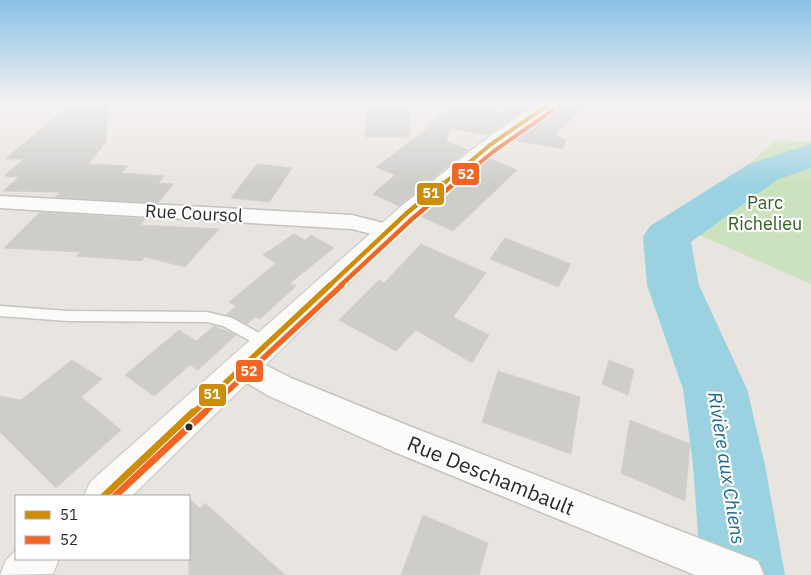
<svg xmlns="http://www.w3.org/2000/svg" width="811" height="575" viewBox="0 0 811 575" font-family="'IBM Plex Sans',sans-serif">
  <style>
    .green { fill: #cce1bd }
    .lines { fill: none; stroke-linecap: round; stroke-linejoin: round }
    .river { fill: #9bd2e2; fill-rule: evenodd }
    .building { fill: #cfcdca; stroke: #d3d1cd }
    .service-casing { stroke: #c4c4c3; stroke-width: 3 }
    .minor-casing { stroke: #c4c4c3; stroke-width: 3 }
    .tertiary-casing { stroke: #c4c4c3; stroke-width: 2 }
    .service { fill: #fcfbfa; fill-rule: evenodd }
    .minor { fill: #fcfbfa; fill-rule: evenodd }
    .tertiary { fill: #fcfbfa; fill-rule: evenodd }
    .bus-1-far3-casing { stroke: #fff; stroke-width: 6 }
    .bus-1-far2-casing { stroke: #fff; stroke-width: 8 }
    .bus-1-far1-casing { stroke: #fff; stroke-width: 9 }
    .bus-1-casing { stroke: #fff; stroke-width: 11 }
    .bus-2-far3-casing { stroke: #fff; stroke-width: 6 }
    .bus-2-far2-casing { stroke: #fff; stroke-width: 8 }
    .bus-2-far1-casing { stroke: #fff; stroke-width: 9 }
    .bus-2-casing { stroke: #fff; stroke-width: 11 }
    .bus-1-far3 { stroke: #ce8d08; stroke-width: 4 }
    .bus-1-far2 { stroke: #ce8d08; stroke-width: 4.5 }
    .bus-1-far1 { stroke: #ce8d08; stroke-width: 5.5 }
    .bus-1 { stroke: #ce8d08; stroke-width: 7 }
    .bus-2-far3 { stroke: #f26522; stroke-width: 4 }
    .bus-2-far2 { stroke: #f26522; stroke-width: 4.5 }
    .bus-2-far1 { stroke: #f26522; stroke-width: 5.5 }
    .bus-2 { stroke: #f26522; stroke-width: 7 }
    .bus-dot { fill: #2a2a2a; stroke: #fff; stroke-width: 2 }
    .labels { text-anchor: middle; dominant-baseline: central; stroke-width: 4.5; stroke-linejoin: round; paint-order: stroke }
    .park-label { font-size: 18px; fill: #306121; stroke: #fff }
    .street-label { font-size: 18px; fill: #2a2a2a; stroke: #fff }
    .water-label { font-size: 19px; font-style: italic; fill: #1a6a8f; stroke: #fff }
    .near-street-label { font-size: 21px; fill: #2a2a2a; stroke: #fff }
    .line-badge { stroke: #fff; stroke-width: 2 }
    .badge-label { font-size: 14px; text-anchor: middle; font-weight: bold; fill: #fff }
  </style>
  <rect width="100%" height="100%" fill="#e8e5e1"/>
  <!-- green -->
  <path class="green" d="M776,140L811,142V284L679,226Z"/>
  <g class="lines">
    <!-- river -->
    <path class="river" d="M811,144V168L777,180L691,242L699,285L747,389L765,465L785,575H701L693,465L683,389L647,285L643,237L650,226L749,164Z"/>
  </g>
  <!-- building -->
  <path class="building" d="M71,104H108L106,142L88,164L128,166L121,173L164,176L158,183L173,184L158,203L55,197L61,192L3,191L19,177L4,176L24,159H5Z
    M367,104H411L409,137H365Z
    M467,104H482L505,114L507,104H534L488,135L450,128L446,141L468,150L399,206L373,194L395,175L376,167L432,125L426,124L456,106L455,110Z
    M559,104H587L555,135L566,140L563,149L513,140Z
    M489,158L517,170L453,231L420,216Z
    M257,164L292,168L269,202L231,198Z
    M40,212L145,219L140,225L219,229L185,267L145,257L142,261L76,256L81,252L4,248Z
    M294,234L305,240L311,235L334,248L290,283L296,286L260,319L255,317L247,324L226,315L236,306L229,302L276,263L263,255Z
    M505,238L571,264L558,287L490,259Z
    M421,244L486,273L453,317L489,335L472,363L416,330L396,351L339,320L379,280L384,283Z
    M214,326L236,335L198,370L190,365L154,396L125,375L179,330L196,341Z
    M72,360L102,379L81,397L121,430L56,488L0,432V396L21,400Z
    M609,360L634,370L628,395L602,384Z
    M498,371L580,397L571,454L482,422Z
    M630,420L690,444L685,501L621,473Z
    M189,498L200,509L205,503L285,575H189Z
    M423,515L488,543L479,575H401Z"/>
  <g class="lines">
    <!-- service casing -->
    <g class="service-casing">
      <path id="service" d="M0,306L68,311L207,312L232,318L270,339L272,343L270,347L265,349L223,326L207,322L68,321L0,316Z"/>
    </g>
    <!-- minor casing -->
    <g class="minor-casing">
      <path id="minor" d="M0,196L352,215L395,226L398,231L395,236L387,238L352,229L0,208Z
        M242,353L291,378L409,426L758,561L764,575H695L392,451L269,396L232,374L228,365L232,356Z"/>
    </g>
    <!-- tertiary casing -->
    <g class="tertiary-casing">
      <path id="tertiary" d="M537,104H557L469,171L415,218L132,496H84L90,482L399,208L483,141Z
        M16,550V559H59L53,574L0,575L6,560Z"/>
    </g>
    <!-- service -->
    <use href="#service" class="service"/>
    <!-- minor -->
    <use href="#minor" class="minor"/>
    <!-- tertiary -->
    <use href="#tertiary" class="tertiary"/>
    <!-- bus-1-far3 casing -->
    <g class="bus-1-far3-casing">
      <path id="bus-1-far3" d="M442,185L490,145L549,104"/>
    </g>
    <!-- bus-1-far2 casing -->
    <g class="bus-1-far2-casing">
      <path id="bus-1-far2" d="M329,286L407,213L443,183"/>
    </g>
    <!-- bus-1-far1 casing -->
    <g class="bus-1-far1-casing">
      <path id="bus-1-far1" d="M192,414L330,285"/>
    </g>
    <!-- bus-1 casing -->
    <g class="bus-1-casing">
      <path id="bus-1" d="M104,496L193,412"/>
    </g>
    <!-- bus-2-far3 casing -->
    <g class="bus-2-far3-casing">
      <path id="bus-2-far3" d="M453,185L494,151L553,110"/>
    </g>
    <!-- bus-2-far2 casing -->
    <g class="bus-2-far2-casing">
      <path id="bus-2-far2" d="M340,286L412,219L455,183"/>
    </g>
    <!-- bus-2-far1 casing -->
    <g class="bus-2-far1-casing">
      <path id="bus-2-far1" d="M203,414L342,285"/>
    </g>
    <!-- bus-2 casing -->
    <g class="bus-2-casing">
      <path id="bus-2" d="M115,496L205,412"/>
    </g>
    <!-- bus-1-far3 -->
    <use href="#bus-1-far3" class="bus-1-far3"/>
    <!-- bus-1-far2 -->
    <use href="#bus-1-far2" class="bus-1-far2"/>
    <!-- bus-1-far1 -->
    <use href="#bus-1-far1" class="bus-1-far1"/>
    <!-- bus-1 -->
    <use href="#bus-1" class="bus-1"/>
    <!-- bus-2-far3 -->
    <use href="#bus-2-far3" class="bus-2-far3"/>
    <!-- bus-2-far2 -->
    <use href="#bus-2-far2" class="bus-2-far2"/>
    <!-- bus-2-far1 -->
    <use href="#bus-2-far1" class="bus-2-far1"/>
    <!-- bus-2 -->
    <use href="#bus-2" class="bus-2"/>
  </g>
  <!-- sky -->
  <linearGradient id="sky" x2="0" y2="1"><stop stop-color="#89c0e6"/><stop offset="0.56" stop-color="#f5f3f2"/><stop offset="1" stop-color="#f5f3f2" stop-opacity="0"/></linearGradient>
  <rect width="811" height="185" fill="url(#sky)"/>
  <!-- markers -->
  <circle class="bus-dot" cx="189" cy="427" r="4.5"/>
  <g class="labels">
    <!-- park labels -->
    <g class="park-label">
      <text x="765" y="202">Parc<tspan x="765" dy="21">Richelieu</tspan></text>
    </g>
    <!-- street labels -->
    <g class="street-label">
      <text transform="translate(194 213) rotate(3)">Rue Coursol</text>
    </g>
    <!-- water labels -->
    <g class="water-label">
      <text transform="translate(727 468) rotate(81)">Rivière aux Chiens</text>
    </g>
    <!-- near-street labels -->
    <g class="near-street-label">
      <text transform="translate(491 475) rotate(22)">Rue Deschambault</text>
    </g>
  </g>
  <g class="line-badge">
    <rect x="451" y="162" width="29" height="24" rx="5" fill="#f26522"/>
    <rect x="416" y="182" width="29" height="24" rx="5" fill="#ce8d08"/>
    <rect x="235" y="359" width="29" height="24" rx="5" fill="#f26522"/>
    <rect x="198" y="383" width="29" height="24" rx="5" fill="#ce8d08"/>
  </g>
  <g class="badge-label">
    <text x="466" y="179">52</text>
    <text x="431" y="198">51</text>
    <text x="249" y="376">52</text>
    <text x="212" y="399">51</text>
  </g>
  <!-- legend -->
  <rect x="15" y="495" width="175" height="65" fill="#ffffff" stroke="#aaaaaa"/>
  <rect x="25" y="511" width="25" height="8" fill="#ce8d08" stroke="#aaaaaa"/>
  <text x="60" y="520" font-size="15" fill="#2a2a2a">51</text>
  <rect x="25" y="536" width="25" height="8" fill="#f26522" stroke="#aaaaaa"/>
  <text x="60" y="545" font-size="15" fill="#2a2a2a">52</text>
</svg>
